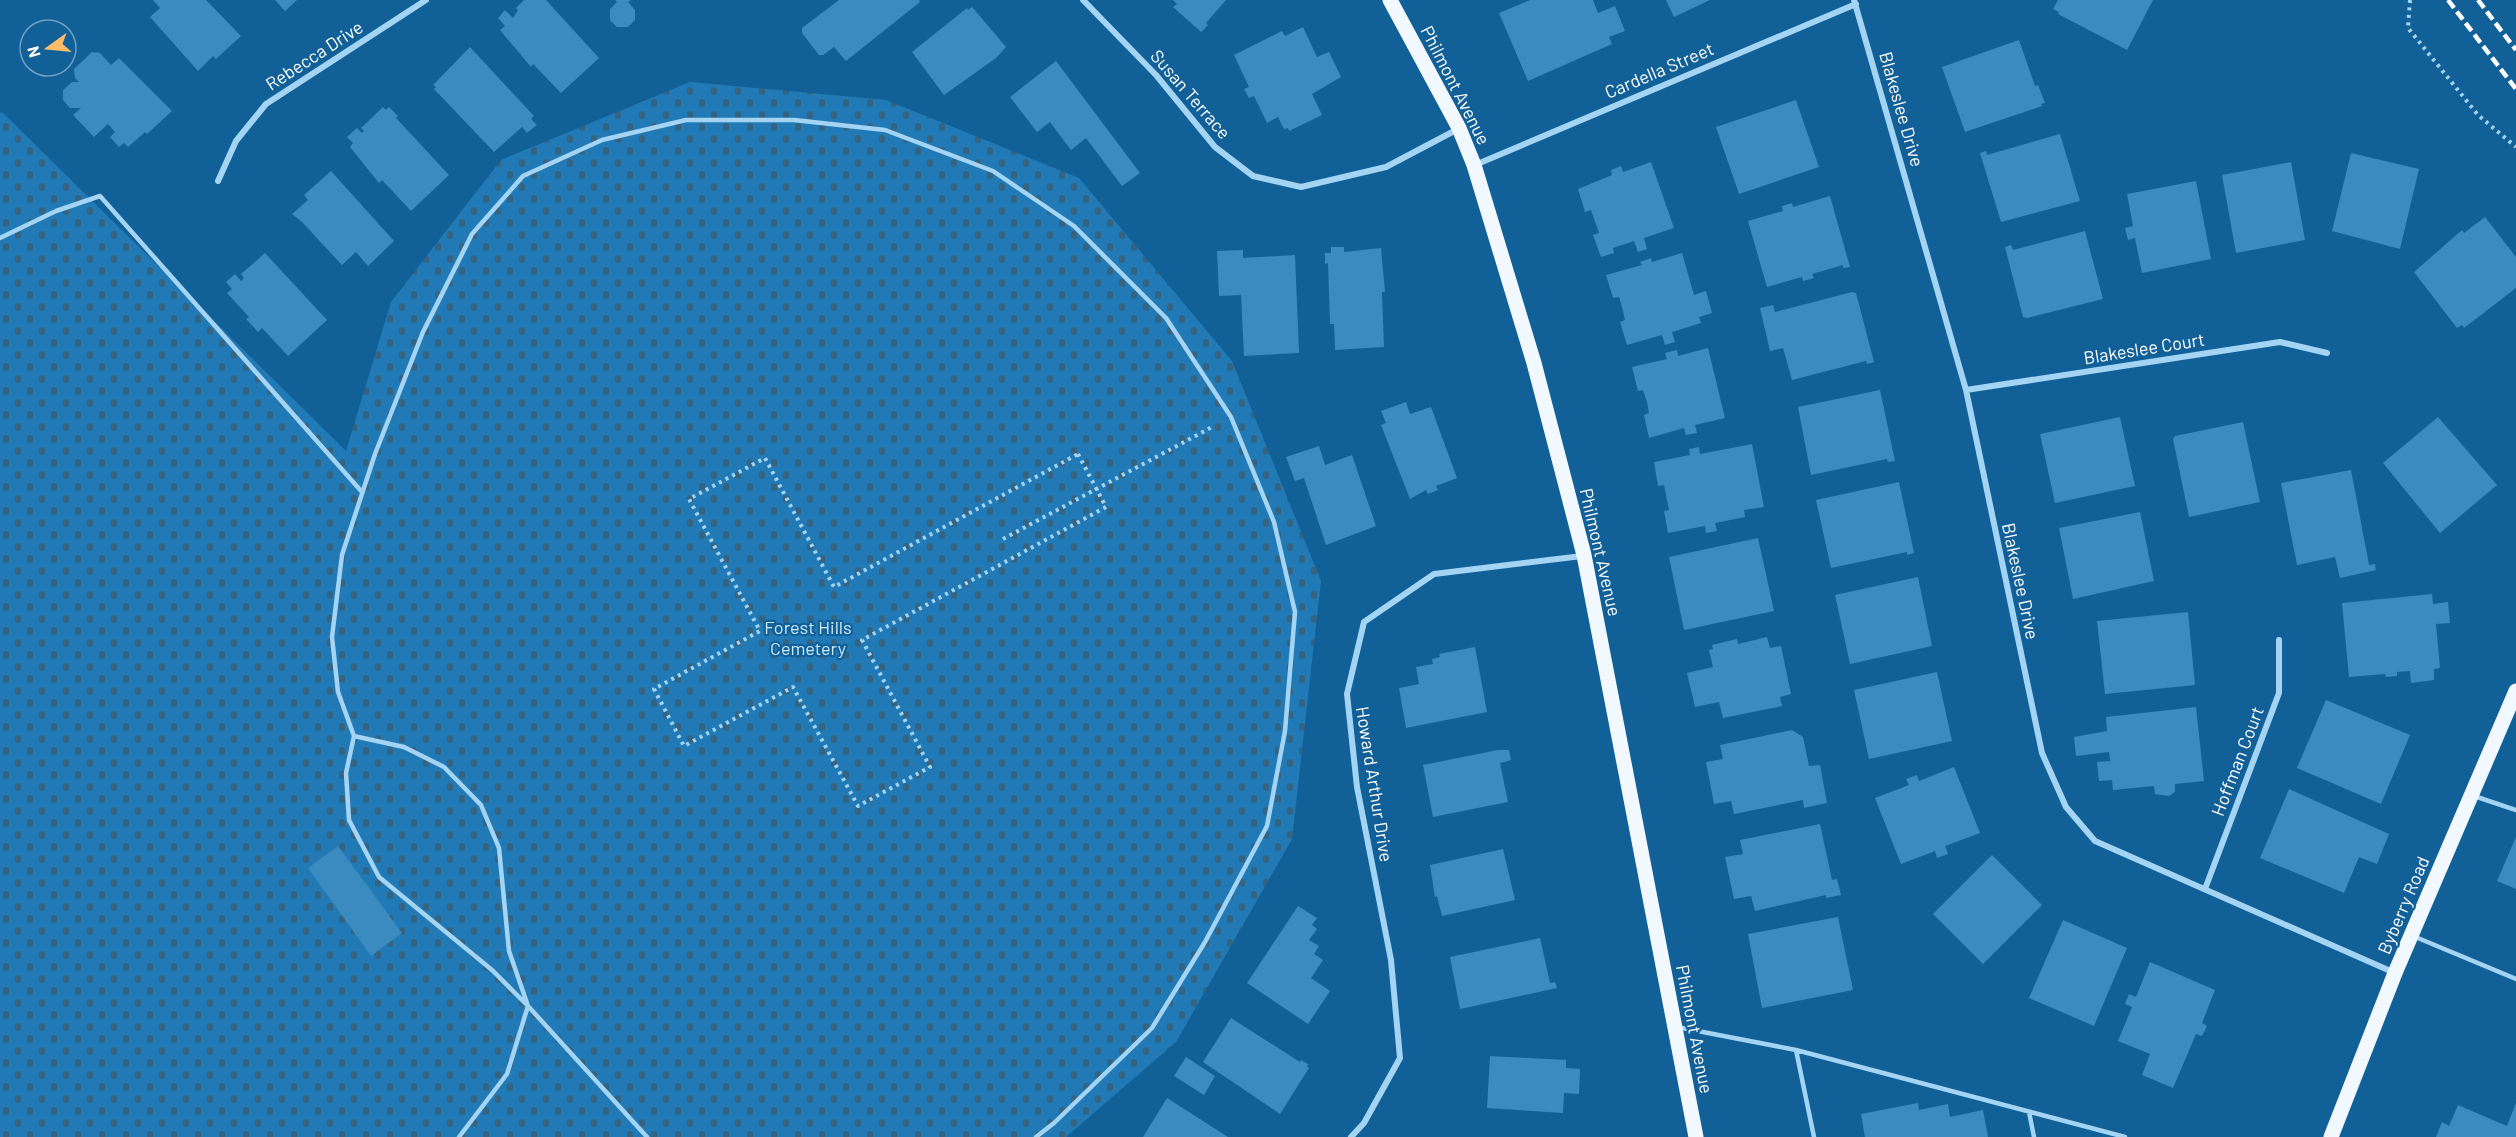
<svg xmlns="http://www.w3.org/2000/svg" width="2516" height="1137" viewBox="0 0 2516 1137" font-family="Barlow,sans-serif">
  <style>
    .cemetery { fill: url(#cemetery-stones) }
    .building { fill: #3b8ac0 }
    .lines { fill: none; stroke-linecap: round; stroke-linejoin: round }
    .path { stroke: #a4d4f3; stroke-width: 4; stroke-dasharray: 3 4.5; stroke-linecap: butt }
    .service { stroke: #a4d4f3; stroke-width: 4.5 }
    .minor { stroke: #a4d4f3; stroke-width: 6 }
    .primary { stroke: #f1f8ff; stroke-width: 15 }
    .rail { stroke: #fff; stroke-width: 4.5; stroke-dasharray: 10 4.5; stroke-linecap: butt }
    .labels { text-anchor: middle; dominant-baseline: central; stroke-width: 4.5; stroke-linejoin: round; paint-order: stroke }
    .street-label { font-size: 18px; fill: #fff; stroke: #126098 }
    .park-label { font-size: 18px; fill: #cceafd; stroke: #126098 }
  </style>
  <defs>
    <pattern id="cemetery-stones" width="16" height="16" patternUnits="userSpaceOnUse" patternTransform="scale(1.5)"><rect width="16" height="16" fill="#217ab5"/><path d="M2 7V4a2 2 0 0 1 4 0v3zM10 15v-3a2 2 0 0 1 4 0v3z" fill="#366380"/></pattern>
  </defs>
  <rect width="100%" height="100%" fill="#126098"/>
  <!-- cemetery -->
  <path class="cemetery" d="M690,82L886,100L1079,178L1232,361L1321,581L1292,839L1176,1042L1066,1137H0V113L2,112L346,451L391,302L501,160Z"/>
  <!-- building -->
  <path class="building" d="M153,0H206L241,36L216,59L213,56L198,71L150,17L160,8Z
    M275,0H297L285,11Z
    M524,0H546L599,58L561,93L533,64L531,67L500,30L505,26L498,18L505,10L513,18L518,10L516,8Z
    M615,0H631L628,2L635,10V20L628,27H617L610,20V9L617,2Z
    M839,0H919L920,2L846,61L834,47L823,55H819L802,33V28Z
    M1173,0H1226L1206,23L1208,25L1201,32L1173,7L1177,4Z
    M1530,0H1593L1598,13L1615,6L1625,31L1609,37L1612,44L1528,81L1499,13Z
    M1666,0H1710L1674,17Z
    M2058,0H2153L2127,50L2058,14L2059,12L2053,9Z
    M972,7L1006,47L996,58L944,95L912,52L967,8L968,10Z
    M1303,27L1317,57L1329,52L1341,77L1312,94L1322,115L1289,131L1288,128L1284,129L1278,117L1267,123L1254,96L1249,98L1244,89L1249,87L1234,55L1282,31L1285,36Z
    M2019,40L2035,86L2038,85L2045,103L2041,104L2042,106L1965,132L1942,67Z
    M470,47L534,116L531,119L537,125L527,133L522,127L494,152L434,89L436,87L433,85Z
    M92,52L100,53L111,65L119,58L172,111L147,134L145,132L128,147L124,143L119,147L110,137L115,132L108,124L94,137L73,115L81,108H70L63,100V90L72,82H79L75,78L74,69Z
    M1056,61L1140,173L1122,186L1086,138L1071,150L1050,122L1037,132L1010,97Z
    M1796,100L1819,167L1739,194L1716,127Z
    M383,107L386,110L389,107L398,116L396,118L449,175L411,211L382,180L379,183L350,147L353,143L347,137L357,128L362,133L364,131L361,128Z
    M2060,134L2080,201L2001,222L1980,153L1986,151L1987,155Z
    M2351,153L2419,169L2400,249L2332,231Z
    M1651,162L1674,228L1644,238L1647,249L1638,252L1634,241L1613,248L1614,253L1601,257L1593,235L1599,233L1591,210L1585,212L1578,189L1612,175L1611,170L1621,166L1623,172Z
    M2291,162L2305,240L2236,253L2222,175Z
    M331,171L394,241L368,266L356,252L342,265L301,221L292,214L308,200L304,195Z
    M2196,181L2211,259L2142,273L2135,238L2128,240L2125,228L2133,226L2127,194Z
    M1830,196L1850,267L1843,268V265L1812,274L1814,278L1803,281L1802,277L1767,287L1748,221L1783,211L1782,206L1792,203L1793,207Z
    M2485,217L2516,257V288L2464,328L2462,325L2457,328L2414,272L2462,230L2464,233Z
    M2085,231L2103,299L2027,318L2023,317L2005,247L2011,245L2013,250Z
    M1331,247H1344V252L1381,248L1385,292H1382L1384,347L1335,350L1334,324H1330L1328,263L1325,264V253H1331Z
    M1243,250V258L1295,255L1299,353L1244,356L1241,295L1219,296L1217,251Z
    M265,253L327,320L288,356L262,328L258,332L246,319L249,317L227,293L232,289L226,282L235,274L241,281L244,278L241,274Z
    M1682,253L1694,295L1706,291L1712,313L1699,317L1701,323L1672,332L1675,342L1665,345L1662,335L1627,345L1620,322L1625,320L1622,307L1619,297L1613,298L1606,275L1642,265L1640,262L1651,258L1652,262Z
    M1852,292L1856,293L1874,362L1867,364L1866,361L1792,380L1783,348L1770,351L1760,308L1773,305L1775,312Z
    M1708,348L1725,418L1695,425L1697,433L1686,435L1684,428L1649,438L1644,415L1649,413L1647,402L1643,390L1638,391L1632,367L1667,359L1665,353L1677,350L1678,356Z
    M1880,390L1895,461L1888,462L1887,459L1811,475L1798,407Z
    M1406,402L1410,414L1431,407L1457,478L1436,486L1438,490L1428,494L1426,490L1410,499L1381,425L1386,423L1381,411Z
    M2120,417L2135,486L2055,503L2040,434Z
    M2438,417L2497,485L2440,533L2383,463Z
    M2243,422L2260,502L2189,517L2173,439L2175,436Z
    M1752,444L1764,507L1744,510L1745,517L1715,523L1717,531L1706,533L1705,526L1668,533L1664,511L1669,510L1664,485L1658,486L1654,462L1690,455L1689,449L1699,447L1700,454Z
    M1319,446L1325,465L1352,455L1376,526L1326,545L1304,478L1295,481L1286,457Z
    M2351,470L2369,565L2375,564L2376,570L2340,578L2335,557L2297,565L2281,483Z
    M1899,482L1914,553L1907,555V552L1831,568L1816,500Z
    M2140,512L2154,581L2073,599L2059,528Z
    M1758,538L1774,611L1684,630L1669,557Z
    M1918,577L1932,646L1850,664L1835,595Z
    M2432,594L2433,604L2448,602L2450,623L2436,624L2440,668L2434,669V680L2411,683L2410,671L2397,672V676L2386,677L2385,674L2349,677L2342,603Z
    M2188,612L2195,685L2105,694L2097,621Z
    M1767,637L1770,648L1781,646L1791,694L1780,697L1782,706L1723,718L1719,702L1695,707L1687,673L1713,667L1709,650L1713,649L1712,645L1737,639L1738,644Z
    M1475,647L1487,712L1406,728L1399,688L1419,684L1416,667L1433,664L1432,659L1440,657L1439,654Z
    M1937,672L1952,741L1869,759L1854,690Z
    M2326,700L2410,735L2381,804L2297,768Z
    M2196,707L2204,781L2175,784V792L2169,796L2155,794L2154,786L2113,790L2112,780L2099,781L2097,762L2110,761L2109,752L2076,756L2074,737L2107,731L2106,717Z
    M1792,730L1803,737L1809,766L1820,765L1827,803L1804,808L1803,800L1734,814L1731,801L1714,804L1706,762L1723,759L1720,745Z
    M1498,750H1509L1511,760L1500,763L1508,802L1433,817L1423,765Z
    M1954,767L1980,833L1945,846L1948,854L1937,858L1935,851L1901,864L1875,798L1909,785L1906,779L1917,775L1919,781Z
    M2289,789L2389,834L2377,864L2359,857L2344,893L2260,858Z
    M1820,824L1832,880L1837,879L1841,895L1826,898V895L1755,911L1751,896L1734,899L1725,857L1743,854L1740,840Z
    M2516,837V889L2497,881Z
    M338,846L402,933L371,956L308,868Z
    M1503,849L1515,900L1442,916L1437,896L1435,897L1430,865Z
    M1992,855L2042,905L1983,964L1933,914Z
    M1298,906L1317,918L1312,925L1317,929L1309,940L1319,946L1314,954L1323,960L1311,978L1330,991L1308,1024L1247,983Z
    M1838,917L1853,990L1762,1008L1748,934Z
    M2063,920L2127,948L2094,1026L2029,998Z
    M1540,938L1550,983L1555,982L1557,988L1460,1009L1450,957Z
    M2150,962L2215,990L2202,1023L2207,1026L2202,1036L2196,1034L2173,1088L2142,1075L2150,1054L2118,1041L2132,1007L2125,1004L2129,994L2136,997Z
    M1231,1018L1300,1062L1301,1060L1308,1064L1307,1067L1309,1068L1280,1114L1203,1062Z
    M1490,1056L1566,1060V1068L1580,1069L1579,1094L1564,1093L1563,1113L1487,1108Z
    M1186,1057L1215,1076L1204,1095L1174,1076Z
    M1167,1098L1228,1137H1143Z
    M1918,1103L1919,1110L1948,1104L1950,1117L1983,1110L1988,1137H1865L1861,1114Z
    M2516,1103V1137H2436L2442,1122L2449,1126L2458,1105L2507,1126Z"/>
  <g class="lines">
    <!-- path -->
    <path class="path" d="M2410,0L2408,28L2478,115L2516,147
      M1078,454L1106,507L862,640L930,767L858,806L793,687L684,746L654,689L760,631L689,499L765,458L834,587Z
      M1003,539L1214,426"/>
    <!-- service -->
    <path class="service" d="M0,238L56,211L100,196L362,492
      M354,736L346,773L349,820L379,877L492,970L528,1006L507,1074L459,1137
      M2474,796L2516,810
      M2413,936L2516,979
      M1677,1027L1796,1050L1814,1137
      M1796,1050L2125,1137
      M2029,1112L2034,1137
      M647,1137L528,1006L509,951L499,848L481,805L444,767L404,747L354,736L338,692L332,637L342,555L375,454L423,332L472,234L523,176L602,140L686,120H794L885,130L993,171L1074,226L1166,318L1231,417L1274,522L1295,612L1285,731L1267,826L1205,942L1152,1028L1054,1123L1036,1137"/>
    <!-- minor -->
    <path class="minor" d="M1083,0L1156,75L1215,147L1253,176L1301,187L1386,167L1458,129
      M1854,0L1966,390L2042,753L2066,807L2095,841L2395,973
      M1475,165L1856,4
      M218,181L236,141L266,104L426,0
      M1966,390L2280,342L2327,353
      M2205,889L2279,693V640
      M1351,1137L1364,1123L1400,1058L1391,960L1357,787L1347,694L1364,622L1434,574L1582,556"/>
    <!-- primary -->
    <path class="primary" d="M1390,0L1459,128L1474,165L1534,363L1584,555L1696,1137
      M2331,1137L2395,973L2516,691"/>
    <!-- rail -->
    <path class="rail" d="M2448,0L2516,89
      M2478,0L2516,50"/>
  </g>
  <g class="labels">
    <!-- street labels -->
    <g class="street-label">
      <text transform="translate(314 55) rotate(-33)">Rebecca Drive</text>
      <text transform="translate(1659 70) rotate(-23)">Cardella Street</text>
      <text transform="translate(1456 85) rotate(63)">Philmont Avenue</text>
      <text transform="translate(1191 94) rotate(49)">Susan Terrace</text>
      <text transform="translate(1902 109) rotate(74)">Blakeslee Drive</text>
      <text transform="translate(2144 348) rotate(-9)">Blakeslee Court</text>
      <text transform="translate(1601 552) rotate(77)">Philmont Avenue</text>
      <text transform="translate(2021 581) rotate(78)">Blakeslee Drive</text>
      <text transform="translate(2237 761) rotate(-69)">Hoffman Court</text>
      <text transform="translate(1375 784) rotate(81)">Howard Arthur Drive</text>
      <text transform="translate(2403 905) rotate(-67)">Byberry Road</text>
      <text transform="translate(1695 1029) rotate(79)">Philmont Avenue</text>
    </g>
    <!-- park labels -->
    <g class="park-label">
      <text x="808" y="627">Forest Hills<tspan x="808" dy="21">Cemetery</tspan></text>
    </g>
  </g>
  <!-- north arrow -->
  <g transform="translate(48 48) rotate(255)"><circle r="28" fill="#126098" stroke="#71a0c1" stroke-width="1.5"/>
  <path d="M0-4.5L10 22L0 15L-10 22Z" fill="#ffbd67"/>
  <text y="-9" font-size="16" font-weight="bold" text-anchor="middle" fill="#ffffff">N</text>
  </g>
</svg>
